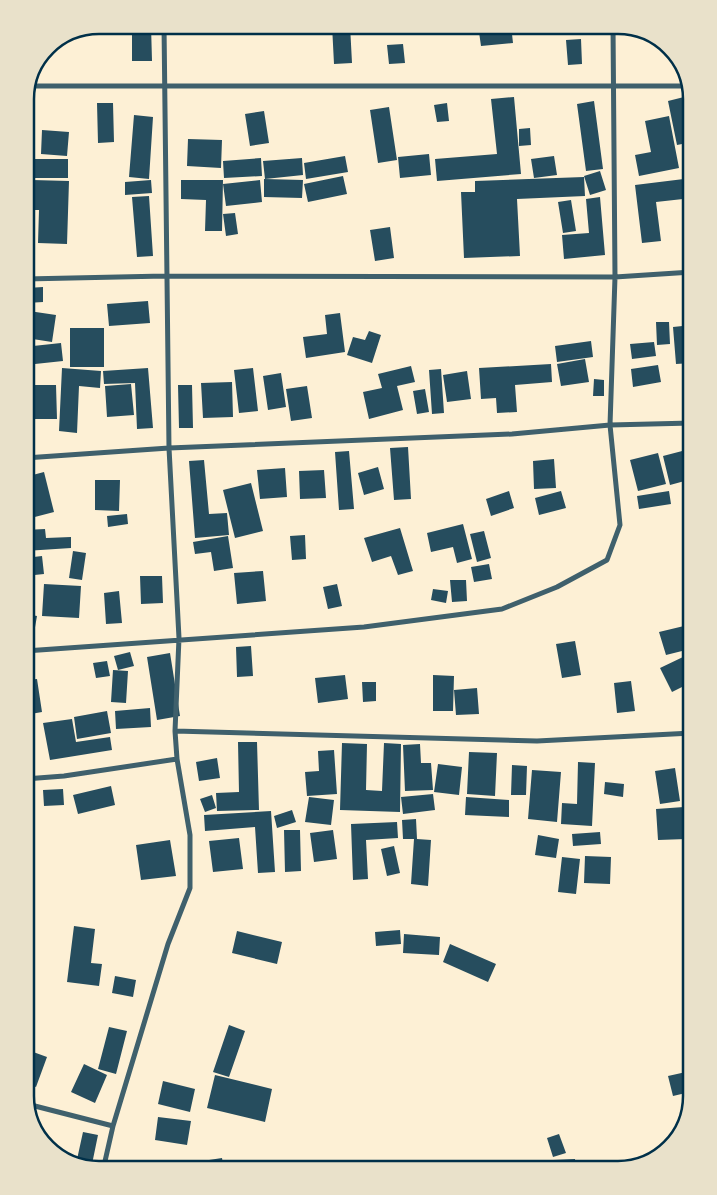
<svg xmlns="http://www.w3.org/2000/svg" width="717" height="1195" viewBox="0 0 717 1195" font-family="'Roboto Condensed',sans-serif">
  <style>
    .building { fill: #264d5e }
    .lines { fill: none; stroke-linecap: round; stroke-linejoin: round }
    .minor { stroke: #3f606c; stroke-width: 5 }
    .rim { fill: none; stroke: #003049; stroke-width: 2.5 }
  </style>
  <rect width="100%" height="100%" fill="#fdf0d5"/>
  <!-- building -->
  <path class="building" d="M132,25H151L152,61H132Z
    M332,25H350L352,63L334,64Z
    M478,25H511L513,43L481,46Z
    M581,39L582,64L568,65L566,40Z
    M403,44L405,63L389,64L387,45Z
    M514,97L521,174L437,181L435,159L497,154L491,99Z
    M684,97L692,142L677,145L668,101Z
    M594,101L603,169L586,171L577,104Z
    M97,103H113L114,142L98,143Z
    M447,103L449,121L437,122L434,105Z
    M389,107L397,160L378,163L370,110Z
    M264,111L269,143L250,146L245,114Z
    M134,115L153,117L149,179L129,177Z
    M669,116L679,168L639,176L635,155L651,152L645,121Z
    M30,120L31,160H25V121Z
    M530,128L531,145L519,146V129Z
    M42,130L69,132L67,156L41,154Z
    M188,139L222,140L221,168L187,166Z
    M429,154L431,175L400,178L398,157Z
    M345,156L348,172L306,179L304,163Z
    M554,156L557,175L534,178L531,159Z
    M261,158L262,176L224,178L223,161Z
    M302,158L303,175L265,179L263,161Z
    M31,159H68V178H31Z
    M600,171L606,190L590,195L584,176Z
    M343,176L347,194L308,202L304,184Z
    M584,177L585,196L517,199L520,256L464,258L461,192H475V181Z
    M692,178V198L656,202L661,241L642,243L635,185Z
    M264,179L303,180L302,198L264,197Z
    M32,180L69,181L67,244L38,243L39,210H31Z
    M151,180L152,193L125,195V182Z
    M181,180H223L222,231H205L206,200L181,199Z
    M260,180L262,202L226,206L223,184Z
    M149,196L153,256L137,257L132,197Z
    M600,197L605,255L564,259L562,235L589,233L586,199Z
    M571,200L576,231L563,233L558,202Z
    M235,213L238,234L226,236L223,214Z
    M390,227L394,258L375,261L370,230Z
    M43,287V302L27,303V288Z
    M148,301L150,323L109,326L107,304Z
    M29,311L56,315L52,342L26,338Z
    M340,313L345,352L306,358L303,337L327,334L325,315Z
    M656,322H669L670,344L657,345Z
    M692,325V363L676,364L673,327Z
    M70,328H104V367H70Z
    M369,331L381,335L372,363L347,355L353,337L365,340Z
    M591,341L593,357L557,362L555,346Z
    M654,342L656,356L632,359L630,344Z
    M61,343L63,361L35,364L33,346Z
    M585,359L589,382L561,386L557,364Z
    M551,364L552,382L515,385L517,412L497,413L496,398L481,399L479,368Z
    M658,365L661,382L633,387L631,369Z
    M411,366L415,382L397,386L403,410L369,419L363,392L382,388L378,374Z
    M62,368L101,371L100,388L79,386L77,433L59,431Z
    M148,368L153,428L137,429L135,383L104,384L103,371Z
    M253,368L258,411L239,413L234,370Z
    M441,369L444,413L432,414L429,370Z
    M467,371L471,399L447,402L443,375Z
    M281,373L286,407L268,410L263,376Z
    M594,379L604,380V396H593Z
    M232,382L233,417L203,418L201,383Z
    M131,384L134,415L107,417L105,386Z
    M25,385H56L57,419H25Z
    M178,385H192L193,428H179Z
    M307,386L312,418L291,421L286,389Z
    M425,389L429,412L417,414L413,391Z
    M408,447L411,499L394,500L390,448Z
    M686,450L692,479L670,485L663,456Z
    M349,451L354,509L339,510L335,452Z
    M658,453L666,484L638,491L630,460Z
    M554,459L556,488L534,489L533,461Z
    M204,460L209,514L227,513L229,535L195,538L189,461Z
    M378,467L384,489L364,495L358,473Z
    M285,468L287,497L260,499L257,470Z
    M324,470L326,498L300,499L299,471Z
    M44,472L54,512L27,519L25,477Z
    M95,480H120L119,511L95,510Z
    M251,483L263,531L235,538L223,490Z
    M692,486V517H685L682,487Z
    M509,491L514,508L491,516L486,499Z
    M561,491L566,508L539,515L535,498Z
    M669,491L671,504L639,509L637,496Z
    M127,514L128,524L108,527L107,516Z
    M463,524L472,559L457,563L453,547L431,552L427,533Z
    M400,528L413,571L398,575L391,556L372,562L364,538Z
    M45,529L46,538L71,537V548L25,551V530Z
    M484,531L491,558L477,562L470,534Z
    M305,535L306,559L292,560L290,536Z
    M228,536L233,568L214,571L211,552L195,554L193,542Z
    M73,551L86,553L82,580L69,578Z
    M42,556L44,574L25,576V558Z
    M489,564L492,579L474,582L471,567Z
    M263,571L266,601L237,604L234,573Z
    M140,576H162L163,603L141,604Z
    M450,580H466L467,601L452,602Z
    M44,584L81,586L79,618L42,616Z
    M337,584L342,606L328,609L323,587Z
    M433,589L448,591L446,603L431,600Z
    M119,591L122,623L106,624L104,593Z
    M25,614L37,616L34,633L25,632Z
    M684,626L690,649L666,655L659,632Z
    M575,641L581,675L562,678L556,644Z
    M251,646L253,676L237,677L236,647Z
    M130,652L134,666L118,670L114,656Z
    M170,653L180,716L157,720L147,657Z
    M683,657L692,676V682L672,692L660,668Z
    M107,661L110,676L96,678L93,663Z
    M113,670L128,671L126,703L111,702Z
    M345,675L348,699L318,703L315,678Z
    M433,675L454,676L453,711H433Z
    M37,679L42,712L25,715V680Z
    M631,681L635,711L617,713L614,683Z
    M362,682H376V701L363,702Z
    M477,688L479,714L456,715L454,690Z
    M150,708L151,727L116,729L115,711Z
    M107,711L111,733L77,739L74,717Z
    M72,719L76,742L110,737L112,750L50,760L43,723Z
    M238,742H257L259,810L217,811L216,793L239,792Z
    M342,743L367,744L366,790L382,791L384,743L401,744L400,812L340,810Z
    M420,744L421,763H431L433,790L405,791L403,745Z
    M334,750L337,794L307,796L305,772L319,771L318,751Z
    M469,752L497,753L495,796L467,794Z
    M217,758L220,778L199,781L196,762Z
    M578,762L595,763L592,826L561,824L562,803L577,804Z
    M438,764L462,767L459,795L434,792Z
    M512,765L527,766L526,795H511Z
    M675,768L680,801L660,804L655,771Z
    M532,770L561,772L557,822L528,819Z
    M605,782L624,784L623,797L604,794Z
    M111,786L115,805L78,814L73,795Z
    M63,789L64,805L44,806L43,790Z
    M433,794L435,810L403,814L401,797Z
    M212,795L216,808L205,812L200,799Z
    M309,797L334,800L331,825L305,822Z
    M466,797L509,800V817L465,815Z
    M684,807L686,839L658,840L656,809Z
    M292,810L296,822L277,828L274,816Z
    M271,811L275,872L258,873L255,827L205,831L204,815Z
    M416,819L417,839L431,840L428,886L411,884L414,839H403L402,820Z
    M397,822L398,838L366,840L368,879L353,880L351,824Z
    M284,830H300L301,871L285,872Z
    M333,830L337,859L314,862L310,833Z
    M600,832L601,844L573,846L572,834Z
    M538,835L559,839L556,858L535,855Z
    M239,838L243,869L213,872L209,841Z
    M170,840L176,876L141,880L136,845Z
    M394,846L400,873L387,876L381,849Z
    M585,856L611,857L610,884L584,883Z
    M562,857L580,859L576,894L558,892Z
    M74,926L95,929L91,963L102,964L99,986L67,982Z
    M400,930L401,944L376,946L375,932Z
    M237,931L282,942L277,964L232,953Z
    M404,934L440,937L439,955L403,953Z
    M450,944L496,964L488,982L443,962Z
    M115,976L136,980L133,997L112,993Z
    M229,1025L245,1031L229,1077L213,1072Z
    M109,1027L127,1031L116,1074L98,1069Z
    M25,1049L47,1057L36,1087L25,1083Z
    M84,1064L107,1075L95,1103L71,1092Z
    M686,1072L690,1092L673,1096L668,1076Z
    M215,1075L272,1089L265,1122L207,1108Z
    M163,1081L195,1089L190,1112L158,1104Z
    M158,1117L191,1121L187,1145L155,1140Z
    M83,1132L98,1135L91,1169L76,1164Z
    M559,1134L566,1153L553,1157L547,1138Z
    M222,1158L224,1170H197L196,1162Z
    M575,1159L576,1170H553V1160Z"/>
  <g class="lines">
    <!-- minor -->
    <path class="minor" d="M29,86H689
      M25,279L165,276L615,277L692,272
      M25,458L169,448L512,434L610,425L692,423
      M25,651L364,627L502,609L557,587L607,560L620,525L610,425L615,277L613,25
      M175,731L537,741L692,733
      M25,779L64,776L177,759
      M689,1022H692
      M27,1104L113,1126
      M103,1170L113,1126L168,944L190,888V835L177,759L175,731L179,638L169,448L164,25"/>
  </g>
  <!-- crop -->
  <path d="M0 0H717V1195H0ZM99 34H618A65 65 0 0 1 683 99V1096A65 65 0 0 1 618 1161H99A65 65 0 0 1 34 1096V99A65 65 0 0 1 99 34Z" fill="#e9e1ca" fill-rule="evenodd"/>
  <path class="rim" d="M99 34H618A65 65 0 0 1 683 99V1096A65 65 0 0 1 618 1161H99A65 65 0 0 1 34 1096V99A65 65 0 0 1 99 34Z"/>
</svg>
